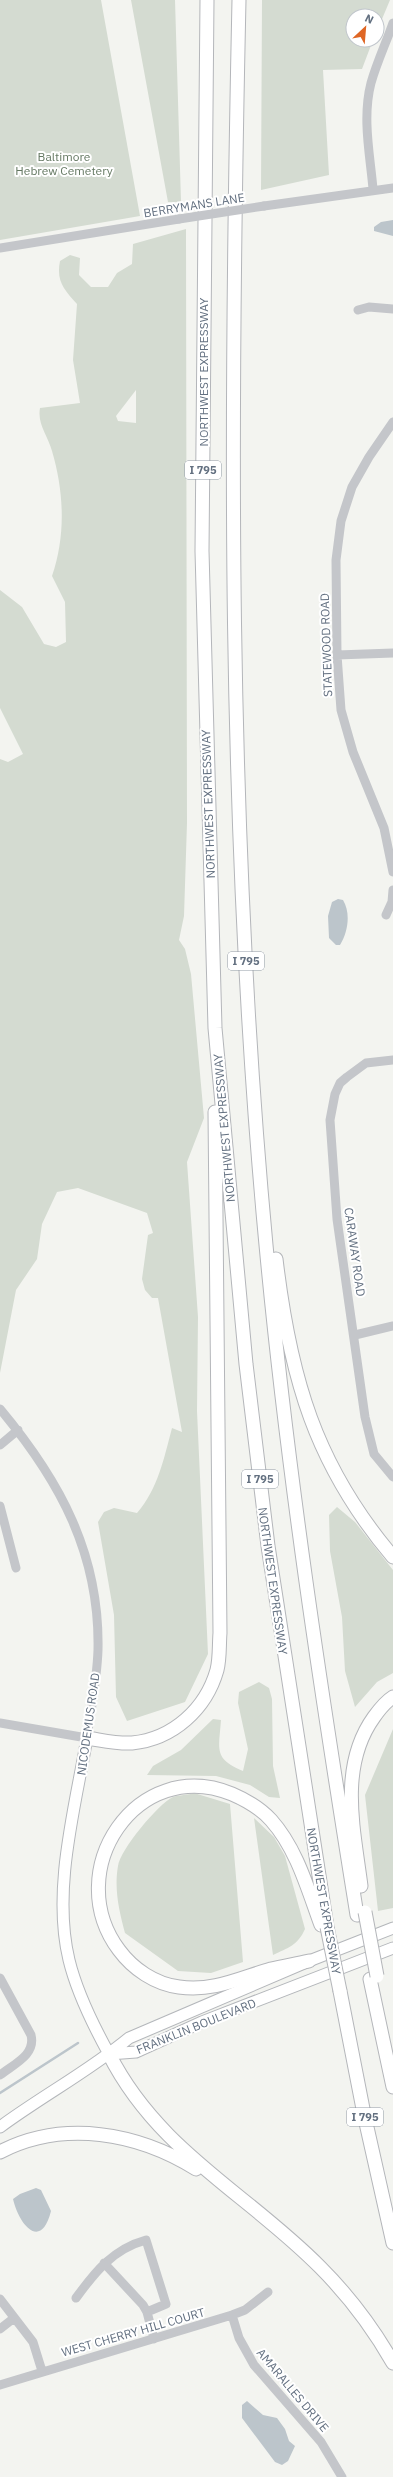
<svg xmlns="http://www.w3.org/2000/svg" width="393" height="2477" viewBox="0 0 393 2477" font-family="'IBM Plex Sans',sans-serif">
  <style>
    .green { fill: #d4dbd1; fill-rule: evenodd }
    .water { fill: #bcc5cb }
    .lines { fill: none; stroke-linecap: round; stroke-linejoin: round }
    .stream { stroke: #bcc5cb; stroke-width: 2.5 }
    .major-casing { stroke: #b4b7bb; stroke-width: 13 }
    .highway-casing { stroke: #b4b6ba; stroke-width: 15 }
    .minor { stroke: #c4c6ca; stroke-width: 9 }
    .major { stroke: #fff; stroke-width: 11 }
    .highway { stroke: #fff; stroke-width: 13 }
    .highway-bridge-casing { stroke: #b4b6ba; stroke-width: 15; stroke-linecap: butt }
    .minor-bridge { stroke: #c4c6ca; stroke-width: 9 }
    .highway-bridge { stroke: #fff; stroke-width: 13 }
    .labels { text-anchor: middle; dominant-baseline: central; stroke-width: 4; stroke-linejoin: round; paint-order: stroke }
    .shield { fill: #fff; stroke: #929ba6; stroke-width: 1 }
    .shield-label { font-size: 11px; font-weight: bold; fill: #637080 }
    .park-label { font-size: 12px; fill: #647862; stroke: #fff }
    .street-label { font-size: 12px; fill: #637080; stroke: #fff }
  </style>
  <rect width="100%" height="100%" fill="#f3f4f0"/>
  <!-- green -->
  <path class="green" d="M0,0H101L140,216L0,240Z
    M131,0H175L181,202H168Z
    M262,0H390L377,31V16H353V40H373L362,69L323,70L329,175L261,190Z
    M186,229L187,823L184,916L179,940L185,949L191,974L204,1118L187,1162L198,1317L197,1411L208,1654L185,1702L127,1721L116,1697L114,1615L98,1522L104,1512L114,1508L137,1513C158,1489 164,1458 172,1428L182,1432L158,1298H152L145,1290L142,1279L148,1235L153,1233L147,1213L78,1188L57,1192L42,1224L37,1259L16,1290L0,1373V759L8,762L23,754L0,708V590L22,607L44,644L56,647L66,642L65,602L52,576C66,535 64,492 52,451C48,436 37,424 40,408L80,403L73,360L77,304C64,290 56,281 60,261L70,255L80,258L79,275L91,287H108L117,273L132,264L133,244ZM136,390V423L118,421L116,416Z
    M337,1507L355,1522L393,1570V1673L377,1682L355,1707L345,1671L342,1617L330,1551L329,1515Z
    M259,1682L269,1688L272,1699L273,1766L280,1798L269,1797L250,1785L216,1776L147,1775L153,1766L181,1750L213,1719L221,1720C219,1749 213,1759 243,1771L248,1749L238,1703L239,1692Z
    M393,1729V1908L378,1911L365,1795Z
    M194,1793L230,1804L243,1962L211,1973L178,1971L125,1933C119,1911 114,1889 118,1866C120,1850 158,1804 173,1797C179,1795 188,1795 194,1793Z
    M254,1818L274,1837L285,1856L305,1929C298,1945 288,1948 273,1955Z"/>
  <!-- water -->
  <path class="water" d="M393,220V236L374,231V227L381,222Z
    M338,899L343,900C351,913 348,932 340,945H336L329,938L328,916L332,902Z
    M36,2188L41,2190L51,2211C41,2251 19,2225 13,2199L20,2194Z
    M247,2401L263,2415L277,2418L285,2429L289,2441L295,2446L288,2461L282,2465L275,2462L242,2418V2405Z"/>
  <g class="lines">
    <!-- stream -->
    <path class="stream" d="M0,2093L78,2043"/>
    <!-- major casing -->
    <g class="major-casing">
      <path id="major" d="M87,1738C75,1808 52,1890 69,1960C77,1993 93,2025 109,2054
        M109,2054L136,2052L202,2022L393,1948
        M0,2127C42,2096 89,2071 129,2038L309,1961L393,1928"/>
    </g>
    <!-- highway casing -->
    <g class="highway-casing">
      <path id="highway" d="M207,0L202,551L215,1028L246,1364L268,1546L327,1927
        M239,0C230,415 227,832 266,1245C287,1470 321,1692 357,1915
        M276,1259C290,1377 315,1465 393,1557
        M87,1738C101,1740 117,1744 132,1743C173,1739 206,1709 217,1670C220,1658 219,1645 220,1633L215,1112
        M361,1886C354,1830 338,1767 374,1717C379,1710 385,1702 393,1697
        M309,1961C296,1964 284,1966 271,1969C240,1978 213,1992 179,1987C155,1984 133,1969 119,1950C60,1871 137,1755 232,1794C246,1800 260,1808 271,1820C297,1849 308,1890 321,1925
        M370,1979L393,2087
        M340,1991L364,2114L393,2243
        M109,2054C158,2151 247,2193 320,2267C349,2296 373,2328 393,2363
        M0,2152C64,2119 138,2133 196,2169"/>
    </g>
    <!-- minor -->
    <path class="minor" d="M373,189C370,154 362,118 371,83C377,62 386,43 393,23
      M264,206L393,188
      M0,248L179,219
      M358,310L369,307L393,309
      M393,422L369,457L352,487L341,521L336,560L337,655L341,710L353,752L384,828L393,872
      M337,655L393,653
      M386,915L392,902L393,890
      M393,1060L366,1063L347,1077L340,1083L335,1094L330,1120L337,1219L365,1417L374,1454L393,1477
      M355,1335L393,1326
      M0,1409C60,1481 100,1554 98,1650C97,1680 91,1709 87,1738L0,1723
      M0,1445L18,1430
      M0,1506L16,1568
      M0,1978L31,2035C36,2055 14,2064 0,2075
      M104,2263L143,2305L147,2312L154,2339
      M76,2298C95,2272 113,2249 146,2240L166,2304L147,2312
      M0,2299L33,2342L42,2371
      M232,2315L239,2338L254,2365L321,2442L342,2477
      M0,2329L14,2318
      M0,2385L232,2315L245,2310L268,2292"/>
    <!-- major -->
    <use href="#major" class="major"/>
    <!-- highway -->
    <use href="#highway" class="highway"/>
    <!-- highway-bridge casing -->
    <g class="highway-bridge-casing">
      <path id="highway-bridge" d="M365,1912L377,1976
        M327,1927L340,1991"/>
    </g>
    <!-- minor-bridge -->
    <path class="minor-bridge" d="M179,219L264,206"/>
    <!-- highway-bridge -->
    <use href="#highway-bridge" class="highway-bridge"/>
  </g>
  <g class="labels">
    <!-- shield labels -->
    <g class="shield">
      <rect x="185" y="461" width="36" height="18" rx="3"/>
      <rect x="228" y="952" width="36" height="18" rx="3"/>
      <rect x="242" y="1470" width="36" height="18" rx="3"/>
      <rect x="347" y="2108" width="36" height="18" rx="3"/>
    </g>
    <g class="shield-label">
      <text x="203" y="470">I 795</text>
      <text x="246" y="961">I 795</text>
      <text x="260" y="1479">I 795</text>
      <text x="365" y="2117">I 795</text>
    </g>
    <!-- park labels -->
    <g class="park-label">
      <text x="64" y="156">Baltimore<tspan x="64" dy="14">Hebrew Cemetery</tspan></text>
    </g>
    <!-- street labels -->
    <g class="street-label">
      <text transform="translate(194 205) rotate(-9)">BERRYMANS LANE</text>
      <text transform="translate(203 372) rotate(-90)">NORTHWEST EXPRESSWAY</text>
      <text transform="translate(326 645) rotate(-92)">STATEWOOD ROAD</text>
      <text transform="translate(208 804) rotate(-92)">NORTHWEST EXPRESSWAY</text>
      <text transform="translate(224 1128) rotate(-95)">NORTHWEST EXPRESSWAY</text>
      <text transform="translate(355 1252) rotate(82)">CARAWAY ROAD</text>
      <text transform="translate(273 1581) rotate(82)">NORTHWEST EXPRESSWAY</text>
      <text transform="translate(88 1724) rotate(-82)">NICODEMUS ROAD</text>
      <text transform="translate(324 1901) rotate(80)">NORTHWEST EXPRESSWAY</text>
      <text transform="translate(196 2026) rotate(-22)">FRANKLIN BOULEVARD</text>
      <text transform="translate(133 2332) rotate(-16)">WEST CHERRY HILL COURT</text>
      <text transform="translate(293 2390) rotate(50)">AMARALLES DRIVE</text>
    </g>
  </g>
  <!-- north arrow -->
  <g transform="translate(365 28) rotate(26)"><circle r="19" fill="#ffffff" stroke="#c1c6cc"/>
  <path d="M0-3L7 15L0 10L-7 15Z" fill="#df6624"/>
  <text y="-6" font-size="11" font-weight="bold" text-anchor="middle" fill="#637080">N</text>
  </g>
</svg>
